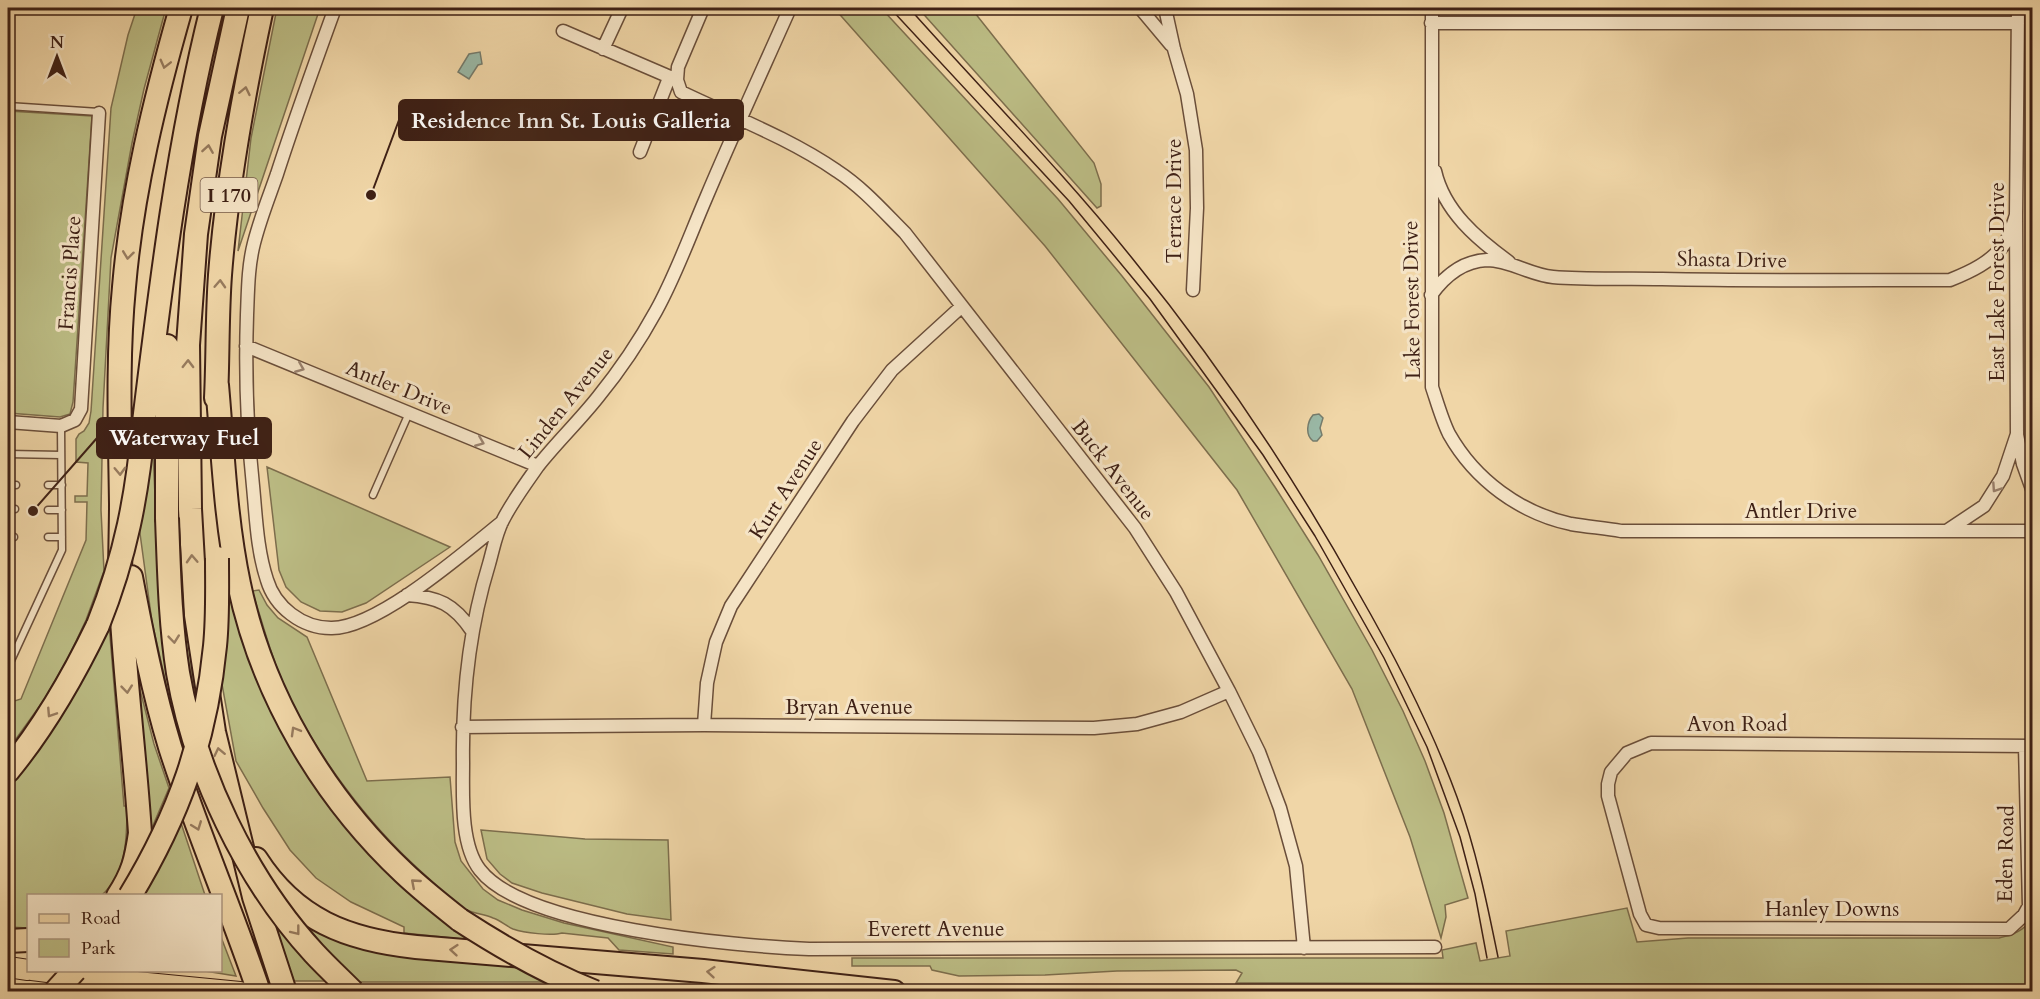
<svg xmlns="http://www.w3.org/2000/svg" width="2040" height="999" viewBox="0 0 2040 999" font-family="Cardo,serif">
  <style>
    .green { fill: #bcbd85; stroke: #7d6e4d; stroke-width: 1.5 }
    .water { fill: #9ab9a7; stroke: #757c6d; stroke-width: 1.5 }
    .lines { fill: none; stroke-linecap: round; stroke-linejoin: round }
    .service-casing { stroke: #6a4e3a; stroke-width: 9 }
    .minor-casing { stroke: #6a4e3a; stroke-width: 15 }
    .primary-casing { stroke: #3e2015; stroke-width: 22 }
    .motorway-casing { stroke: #3e2015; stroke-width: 26 }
    .service { stroke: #f5e4c6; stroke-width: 6 }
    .minor { stroke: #f5e4c6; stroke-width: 12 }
    .primary { stroke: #f0d6a7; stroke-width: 20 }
    .motorway { stroke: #f0d6a7; stroke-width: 22 }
    .tram { stroke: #3e2015; stroke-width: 1.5 }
    .motorway-bridge-casing { stroke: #3e2015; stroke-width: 26; stroke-linecap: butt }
    .motorway-bridge { stroke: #f0d6a7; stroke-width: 22 }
    .oneway { stroke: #977b5e }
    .oneway2 { stroke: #9a826e }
    .labels { text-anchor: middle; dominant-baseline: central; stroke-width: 6; stroke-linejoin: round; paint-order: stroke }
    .shield { fill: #f5e4c6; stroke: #755b4a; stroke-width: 1.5 }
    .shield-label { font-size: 20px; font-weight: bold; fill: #3e2015 }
    .street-label { font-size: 21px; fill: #3e2015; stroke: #f5e4c6 }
    .leader { fill: none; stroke: #3e2015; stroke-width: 2 }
    .callout-dot { fill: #3e2015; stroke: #f5e4c6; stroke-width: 2 }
    .callout { fill: #3e2015; stroke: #3e2015; stroke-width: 2 }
    .callout-label { font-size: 22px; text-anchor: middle; font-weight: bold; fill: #fff }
  </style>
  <rect width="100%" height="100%" fill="#f0d6a7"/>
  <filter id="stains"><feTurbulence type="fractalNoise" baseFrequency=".00333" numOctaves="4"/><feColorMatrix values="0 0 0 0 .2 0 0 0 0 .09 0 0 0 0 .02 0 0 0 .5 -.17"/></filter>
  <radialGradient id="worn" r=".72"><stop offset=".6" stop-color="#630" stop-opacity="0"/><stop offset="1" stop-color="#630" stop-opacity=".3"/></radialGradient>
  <!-- green -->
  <path class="green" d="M137,8H166L144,89L132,143L111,258L103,408L101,510L104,571L86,620L69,656L44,700L8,750V703L21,699L86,540L87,502H75V496H87L88,463L76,462V439L79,434L84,431L89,423L91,411L111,108L128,35Z
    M277,8H320L238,251L251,138Z
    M834,8H881L1058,199L1122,276L1209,387L1275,487L1318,555L1372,650L1403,711L1425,761L1444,813L1468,898L1445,905L1446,917L1441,938L1410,837L1352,689L1237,490L1045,246Z
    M918,8H971L1094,163L1101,184V206L1097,208Z
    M8,111L92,116L73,402L70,414L60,417L8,413Z
    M152,432L161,621L174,705L184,745L172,710L152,622L139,526Z
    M267,467L450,547L366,603L342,612L320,611L301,602L286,587L279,570Z
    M177,520H180L185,611L195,698L181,615Z
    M227,586C255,706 320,814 413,896C431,912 452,925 472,940L404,933V927L351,902L316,878L290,850L263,808L236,761L221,679Z
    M259,590L267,605L278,618L307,637L367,781L450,777L455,842L461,861L483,889L498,900L522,910L564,923L673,947V954L619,950L608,938L562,933C552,936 524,933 513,929C506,926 500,920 493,918C485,914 475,914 467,910C451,903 438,886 425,875C367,824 311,749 281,678C269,650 262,620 252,591Z
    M109,624L124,806H127C127,838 127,872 102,895L28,896V928L8,927V788L28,762Z
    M137,678L154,744L169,788L148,837Z
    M180,820L205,895L141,896Z
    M481,830L585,839L668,840L671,920L627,914L542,893L512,883L500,874L487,859Z
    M1627,908L1637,942L1688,938H1999C2013,935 2023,931 2032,919V985L1236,983L1242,973L1236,970L1117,971L1045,975L959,976L932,970L930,966H852V958H1443L1442,950L1476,943L1480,961L1510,956L1506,931Z
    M270,915L327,981H294Z
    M302,920L317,932L351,946L381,952L512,964L549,982H359L332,957Z
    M221,937L236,976L205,971L220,970Z"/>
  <!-- water -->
  <path class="water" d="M480,52L482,64L478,65L469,79L458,72L469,54Z
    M1319,414L1323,418L1320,428L1322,435L1317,441H1313C1305,435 1307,422 1313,415Z"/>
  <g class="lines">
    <!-- service casing -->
    <g class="service-casing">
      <path id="service" d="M8,106L99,112
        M8,454L61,455
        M8,485H16
        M48,485H62
        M373,495L409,413
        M8,509H15
        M48,510H62
        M8,537H14
        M48,537H62
        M8,667L62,550L61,426"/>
    </g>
    <!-- minor casing -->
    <g class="minor-casing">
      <path id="minor" d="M335,8C315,63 295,118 277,174C269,197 260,219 254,243C248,266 248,291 247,315C245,372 247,429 253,486C256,517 257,550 267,580C275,607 302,628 331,628C377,629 466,551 502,522
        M703,8L678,67L677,80L681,92C733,117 789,138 837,171C863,188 883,211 905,233L1135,528L1176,592L1229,691L1259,752L1280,808L1296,866L1304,948
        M790,8C762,71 733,134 706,198C690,235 676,275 656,311C639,342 620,370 598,397C579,421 557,442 538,466C526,483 512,502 503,520C496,533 493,550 489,564C469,629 462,695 463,763C463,794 460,845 480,870C525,928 736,946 809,949L1435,947
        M1140,8L1171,45
        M1165,8L1174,49L1187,94L1196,150L1197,208L1193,290
        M1432,8V387C1437,402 1442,420 1449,434C1475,480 1520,513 1571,524C1588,527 1605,528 1621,531H2032
        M1431,23H2018
        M563,31L677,80
        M603,49L622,8
        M640,152L669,78
        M1435,171C1444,211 1477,239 1509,262
        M1431,295C1444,277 1463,261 1487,260C1510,260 1530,275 1553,277C1589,280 1626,278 1662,279C1758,281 1854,280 1950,280C1970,272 1992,262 2005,243C2010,235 2013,224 2016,215
        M246,346L538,466
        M8,422L61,426L75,420L81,409L99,113
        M2017,435L2023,464L2032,489
        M1948,530L1984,506L2003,476L2017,434L2016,215L2018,8
        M407,595C438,597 454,604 472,631
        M704,725L707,683L716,642L731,606L853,421L892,370L961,307
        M462,727L704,725L1094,728L1137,724L1181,712L1229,691
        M2025,746L2029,906L2024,915L2009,929L1659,928L1646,925L1640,914L1608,796V784L1611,772L1627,753L1651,743L2032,746"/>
    </g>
    <!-- primary casing -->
    <g class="primary-casing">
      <path id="primary" d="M8,967L28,970
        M32,970L95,978L240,992"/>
    </g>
    <!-- motorway casing -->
    <g class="motorway-casing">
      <path id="motorway" d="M238,8L210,136L196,234L188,345L190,509L196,615L214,732L254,897L285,992
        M217,385C223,451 225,518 239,584C262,694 323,797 404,873C422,890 441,905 460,920
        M216,398C218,357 217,316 220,275C227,184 243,96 262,8
        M144,422C161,283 178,143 212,8
        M167,518V346
        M131,577C142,634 153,691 170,747C196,829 231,909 259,992
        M8,771C45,726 73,677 98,625
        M256,859C295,920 348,940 416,947L703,971L894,992
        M118,896C133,873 136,860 140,833C135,756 125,680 121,603C119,570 121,537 121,504C120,431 117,359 124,287C132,192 155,99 181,8
        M8,941L28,940"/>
    </g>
    <!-- service -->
    <use href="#service" class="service"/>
    <!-- minor -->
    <use href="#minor" class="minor"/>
    <!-- primary -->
    <use href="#primary" class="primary"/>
    <!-- motorway -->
    <use href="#motorway" class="motorway"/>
    <!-- tram -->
    <path class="tram" d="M890,8L1069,201L1150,299L1263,455L1315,536L1384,658L1427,747L1460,837L1475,894L1487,958
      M909,8C983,91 1062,171 1132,258C1217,362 1293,475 1358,592C1396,658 1431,726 1457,797C1476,849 1487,903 1498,957"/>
    <!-- motorway-bridge casing -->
    <g class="motorway-bridge-casing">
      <path id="motorway-bridge" d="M167,518C169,570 170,622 178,673C195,772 246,879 314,953C326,966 340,979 353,992
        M98,625C126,555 137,496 144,422
        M130,896C179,815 206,739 215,646C218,617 217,587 217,558
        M460,920C503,948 547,973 595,992
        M55,992L75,970"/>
    </g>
    <!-- motorway-bridge -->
    <use href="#motorway-bridge" class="motorway-bridge"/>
  </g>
  <!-- one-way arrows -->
  <defs><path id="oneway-chevron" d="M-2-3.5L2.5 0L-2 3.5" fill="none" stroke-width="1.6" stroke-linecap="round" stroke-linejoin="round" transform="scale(1.5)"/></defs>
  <g class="oneway">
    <use href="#oneway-chevron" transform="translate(165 64) rotate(104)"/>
    <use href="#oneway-chevron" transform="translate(245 91) rotate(-78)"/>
    <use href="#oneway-chevron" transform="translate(208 149) rotate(-81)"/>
    <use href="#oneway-chevron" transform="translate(128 255) rotate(97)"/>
    <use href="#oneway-chevron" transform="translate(220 284) rotate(-87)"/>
    <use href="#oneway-chevron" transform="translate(188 364) rotate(-89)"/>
    <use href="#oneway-chevron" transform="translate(120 471) rotate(88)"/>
    <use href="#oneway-chevron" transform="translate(192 559) rotate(-93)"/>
    <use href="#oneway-chevron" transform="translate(174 639) rotate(84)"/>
    <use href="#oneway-chevron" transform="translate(127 689) rotate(84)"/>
    <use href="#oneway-chevron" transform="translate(51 713) rotate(123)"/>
    <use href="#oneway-chevron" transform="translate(295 731) rotate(-120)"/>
    <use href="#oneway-chevron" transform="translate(219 752) rotate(-102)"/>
    <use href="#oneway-chevron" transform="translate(197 826) rotate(69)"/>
    <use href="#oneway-chevron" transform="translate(415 883) rotate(-139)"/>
    <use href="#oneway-chevron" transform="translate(296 931) rotate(52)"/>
    <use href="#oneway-chevron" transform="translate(454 950) rotate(-175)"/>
    <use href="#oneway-chevron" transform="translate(711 972) rotate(-175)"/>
  </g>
  <g class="oneway2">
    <use href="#oneway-chevron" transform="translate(300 368) rotate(22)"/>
    <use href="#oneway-chevron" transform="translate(480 442) rotate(22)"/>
    <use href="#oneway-chevron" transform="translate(1996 488) rotate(124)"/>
  </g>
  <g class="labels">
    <!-- shield labels -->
    <rect class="shield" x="200.5" y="178" width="57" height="34" rx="4.5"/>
    <g class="shield-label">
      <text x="229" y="195">I 170</text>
    </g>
    <!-- street labels -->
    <g class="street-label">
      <text transform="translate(1174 201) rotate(-90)">Terrace Drive</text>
      <text transform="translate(1732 260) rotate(1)">Shasta Drive</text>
      <text transform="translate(70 273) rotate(-86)">Francis Place</text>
      <text transform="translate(1997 282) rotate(-90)">East Lake Forest Drive</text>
      <text transform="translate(1412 300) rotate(-91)">Lake Forest Drive</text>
      <text transform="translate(399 388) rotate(22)">Antler Drive</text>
      <text transform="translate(566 403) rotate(-51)">Linden Avenue</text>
      <text transform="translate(1113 470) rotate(52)">Buck Avenue</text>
      <text transform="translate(786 489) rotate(-57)">Kurt Avenue</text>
      <text x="1801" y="511">Antler Drive</text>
      <text x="849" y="707">Bryan Avenue</text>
      <text x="1737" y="724">Avon Road</text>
      <text transform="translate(2006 854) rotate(-89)">Eden Road</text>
      <text x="1832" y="909">Hanley Downs</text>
      <text x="936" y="929">Everett Avenue</text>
    </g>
  </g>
  <!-- callouts -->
  <path class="leader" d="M371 195L399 120M33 511L97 438"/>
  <g class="callout-dot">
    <circle cx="371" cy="195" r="6"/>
    <circle cx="33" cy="511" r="6"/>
  </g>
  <g class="callout">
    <rect x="399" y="100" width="344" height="40" rx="6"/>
    <rect x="97" y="418" width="174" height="40" rx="6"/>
  </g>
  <g class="callout-label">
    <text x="571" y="128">Residence Inn St. Louis Galleria</text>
    <text x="184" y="445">Waterway Fuel</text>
  </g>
  <!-- margin -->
  <rect width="2040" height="999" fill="none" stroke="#f0d6a7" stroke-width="30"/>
  <rect x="9" y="9" width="2022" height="981" fill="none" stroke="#3e2015" stroke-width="3"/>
  <rect x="15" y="15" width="2010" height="969" fill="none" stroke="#3e2015" stroke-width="1.5"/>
  <!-- legend -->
  <rect x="27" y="894" width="195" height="78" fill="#f5e4c6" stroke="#ac967f" stroke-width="1.5"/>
  <rect x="39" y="914" width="30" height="9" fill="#f0d6a7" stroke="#ac967f" stroke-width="1.5"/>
  <text x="81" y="924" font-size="18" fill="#3e2015">Road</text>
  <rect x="39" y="939" width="30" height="18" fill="#bcbd85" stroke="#ac967f" stroke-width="1.5"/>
  <text x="81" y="954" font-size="18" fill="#3e2015">Park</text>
  <!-- north arrow -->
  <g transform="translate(57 57)" stroke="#f5e4c6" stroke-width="4.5" paint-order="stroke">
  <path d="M0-4.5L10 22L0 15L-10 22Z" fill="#3e2015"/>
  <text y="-9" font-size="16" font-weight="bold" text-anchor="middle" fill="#3e2015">N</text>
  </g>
  <rect width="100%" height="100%" filter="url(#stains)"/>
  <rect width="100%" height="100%" fill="url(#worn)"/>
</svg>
